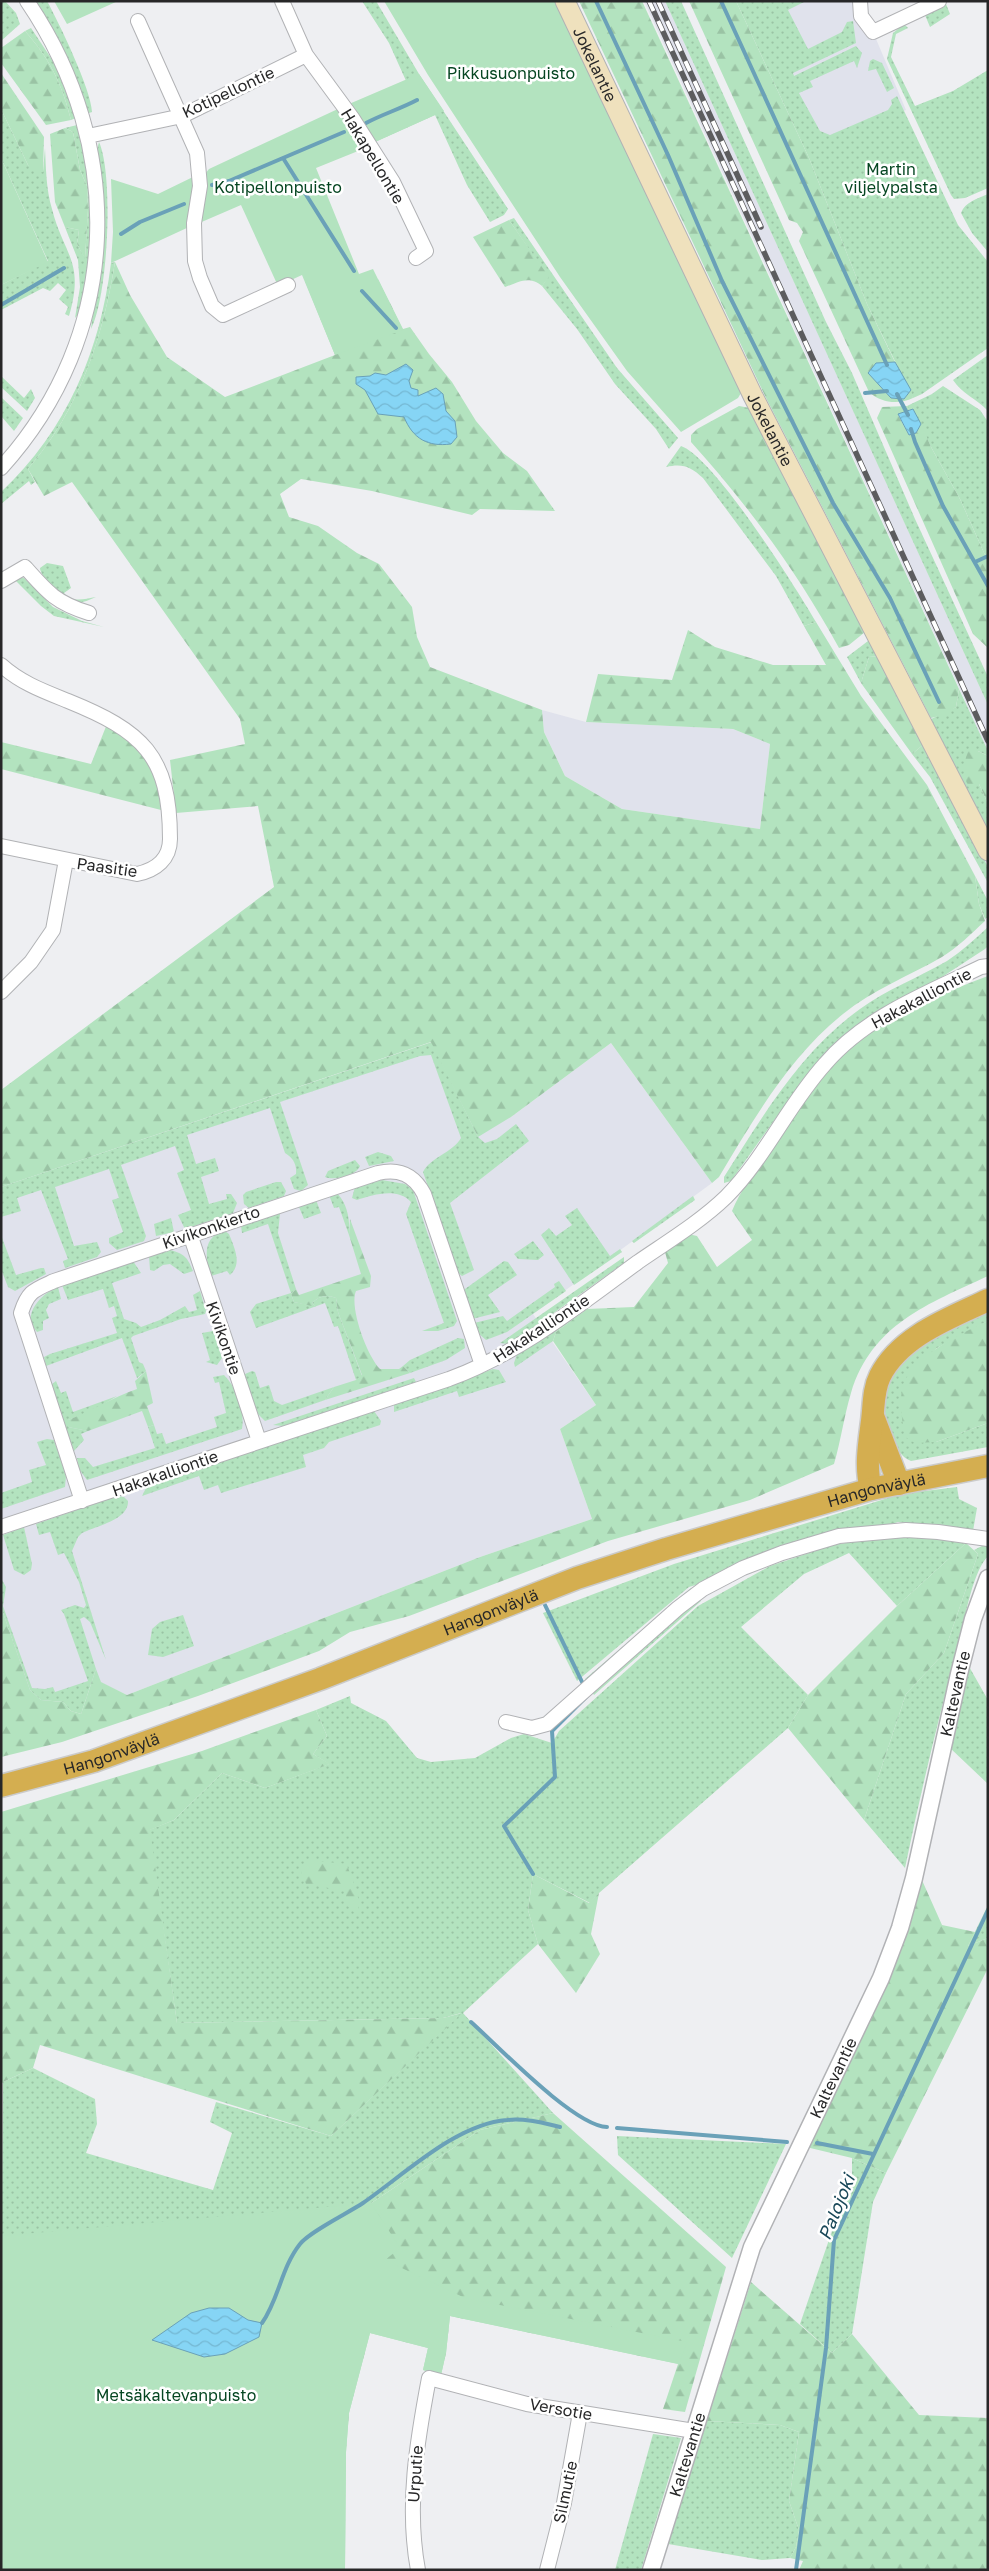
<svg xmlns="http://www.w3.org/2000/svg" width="989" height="2571" viewBox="0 0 989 2571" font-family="'Golos Text',sans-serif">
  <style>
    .built { fill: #e0e2ec }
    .grass { fill: url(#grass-dots) }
    .forest { fill: url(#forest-firs) }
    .park { fill: #b3e3bf }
    .water { fill: url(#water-waves); stroke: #6aa1b8 }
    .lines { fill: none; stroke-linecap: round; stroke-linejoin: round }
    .stream { stroke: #6aa1b8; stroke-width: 4 }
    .minor-casing { stroke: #b1b2b5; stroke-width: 16 }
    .tertiary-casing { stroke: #b1b2b5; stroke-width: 19 }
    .secondary-casing { stroke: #b1b2b5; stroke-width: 21 }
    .trunk-casing { stroke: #cbcbcb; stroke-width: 25 }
    .minor { stroke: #fff; stroke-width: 14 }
    .tertiary { stroke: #fff; stroke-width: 16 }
    .secondary { stroke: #efe1bd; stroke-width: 19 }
    .trunk { stroke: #d4ae50; stroke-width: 22 }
    .rail-casing { stroke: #5c5c5e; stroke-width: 5.5 }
    .rail { stroke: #fff; stroke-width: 4; stroke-dasharray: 11; stroke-linecap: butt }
    .labels { text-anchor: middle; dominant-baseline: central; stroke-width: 5; stroke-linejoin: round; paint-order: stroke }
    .street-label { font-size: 16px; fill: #272728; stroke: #fff }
    .park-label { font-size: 16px; fill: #064622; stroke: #fff }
    .water-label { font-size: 18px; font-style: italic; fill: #1a4859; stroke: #fff }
  </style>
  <defs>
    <pattern id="grass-dots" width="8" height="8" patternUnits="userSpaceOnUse" patternTransform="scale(1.25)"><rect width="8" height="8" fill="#b3e3bf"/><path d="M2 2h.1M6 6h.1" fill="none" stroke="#9ac3a4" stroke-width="1.8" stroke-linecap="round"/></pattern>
    <pattern id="forest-firs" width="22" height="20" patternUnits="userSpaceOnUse" patternTransform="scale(1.25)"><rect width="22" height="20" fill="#b3e3bf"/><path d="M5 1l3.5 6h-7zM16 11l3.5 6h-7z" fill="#9ac3a4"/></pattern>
    <pattern id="water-waves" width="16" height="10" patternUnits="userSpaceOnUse" patternTransform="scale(1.25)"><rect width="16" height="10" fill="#86d5f5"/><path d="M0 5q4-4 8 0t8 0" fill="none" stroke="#74b7d2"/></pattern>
  </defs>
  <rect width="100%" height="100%" fill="#eeeff2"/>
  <!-- built -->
  <path class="built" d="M644,1H665L890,491L988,705V751Z
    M738,1H860L906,110L809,156Z
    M542,710L586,722L733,729L770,744L760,829L622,809L565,776L544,732Z
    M432,1042L511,1117L611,1043L712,1183L533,1314L596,1405L560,1429L592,1519L480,1557L127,1695L100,1682L28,1708L1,1610V1187Z"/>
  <!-- grass -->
  <path class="grass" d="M1,1H5L16,13L20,24L1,41Z
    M35,1H47C59,23 91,89 92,112L86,114C75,75 59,35 35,1Z
    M362,1H376L419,74L508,209L504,215L490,222L467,185L435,115L375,142L407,83L389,43Z
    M665,1H681L826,322L852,373L915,519L988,677V705Z
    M736,1H806L788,10L808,49L842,32L847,22L853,21L856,43L793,73L794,76L856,46L862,53L857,68L854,61L810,81L813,87L799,93L820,131L830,135L888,110L892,104L891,100L897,96L958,225L988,262V348L922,394L913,398L867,304L809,158Z
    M946,4L950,14L930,27L925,15Z
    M904,24L908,28L896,34L891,57L915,106L953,91L988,70V188L965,198L954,199L951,195L887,59L893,33Z
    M31,28L55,64L76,118L71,120C62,84 50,59 25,31Z
    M873,59L882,63L894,88L887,92L876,69L868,71L870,61Z
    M1,109L28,165L43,172L45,148C46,168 46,189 52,209C64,256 85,261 69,316L65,314L68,307L59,299L66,290L58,283L50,291L43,288L1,310V285L48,261L1,158Z
    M77,125C81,146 88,168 90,189C92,211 90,306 75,318L80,287L78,260L55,202L65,227L79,230L77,244L85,258L88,209L87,186L80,170L73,132L65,128Z
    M99,142C114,175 108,297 91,329C96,281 109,242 103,191C101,176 94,157 99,142Z
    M988,194V252L972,233L961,213C965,202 977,199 988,194Z
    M514,218L617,368L678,438L669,449L656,429L615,384L577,329L542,286L548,277L509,220Z
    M115,262C103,338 79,410 28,469L35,482L31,485L29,481L1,504V492C67,430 100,351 111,263Z
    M988,355V411C977,399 962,394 953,380Z
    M1,376L24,398L31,389L35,398L27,411L1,387Z
    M943,386L980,410L988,422V554L985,555L960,499L931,447L913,410H910L907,406L932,394Z
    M1,397L23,418L14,431L1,416Z
    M681,446C714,457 796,588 816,622L804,626L776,576L703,478C691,467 683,463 666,467Z
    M47,563L63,566L71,588L64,593C72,603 84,599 96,597C87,601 78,605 68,601C60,598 40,576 40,568Z
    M18,578H24L53,607L82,621L104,627L54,616L41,606L16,581L12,583L11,581Z
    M868,641L872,642L878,656L869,657L861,683L847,657Z
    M959,689L988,751V756L978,751L979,784L988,804V835L929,720L956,707Z
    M924,744L988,867V883L930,777L912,754Z
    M958,843L988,901V917L985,919L979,904L975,876Z
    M988,927V946L985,949L942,977L873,1014L835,1044L805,1077L731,1181L724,1183V1177C762,1117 801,1051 860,1009C887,989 918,978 947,961C962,951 975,939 988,927Z
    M432,1042L478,1137L485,1143L497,1139L516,1124L529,1141L450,1203L474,1270L462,1276L458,1273L423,1172C431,1157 452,1153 461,1138L431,1055L420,1056L280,1102L308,1185L301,1191L294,1189L290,1178L296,1174C297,1164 293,1158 285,1153L270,1108L187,1135L196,1164L215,1158L219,1171L201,1177L209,1204L227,1199L226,1194H231L237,1203L233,1213L185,1229L178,1215L191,1210L177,1173L184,1170L175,1146L121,1165L146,1236L144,1241L117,1250L109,1243V1238L123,1232L112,1200L119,1198L109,1169L55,1187L74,1246L97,1242L101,1252L97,1257L65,1268L63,1261L68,1259L41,1190L17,1198L21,1211L1,1217V1187Z
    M378,1152L391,1156L394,1161L369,1166L365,1157Z
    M355,1160L360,1166C357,1175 334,1181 325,1177L328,1171Z
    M382,1180L405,1184L413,1190L457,1321L454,1326L438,1331H422L444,1323L406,1214L411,1202C397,1187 373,1195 357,1200L352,1198L355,1187Z
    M276,1182H281L286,1191L284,1196L249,1208L244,1204L243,1195L246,1192Z
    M337,1193C348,1205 350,1220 349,1235L339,1207L334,1208L329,1195Z
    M693,1196L695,1200L634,1243L632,1241Z
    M316,1200L321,1213L304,1219L299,1207Z
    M577,1208L610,1256L620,1249L622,1252L574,1285L541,1235L549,1228L556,1236L572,1225L565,1216Z
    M278,1212L280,1214L278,1233L296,1289L291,1294L294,1302L315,1306L312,1303C319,1296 327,1294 336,1298L338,1312L362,1376L356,1380L338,1326L334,1327L325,1303L256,1328L250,1312L256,1304L291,1293L268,1224L242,1233L241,1226Z
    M171,1218L174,1232L156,1236L154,1224Z
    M225,1231L229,1234C234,1247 243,1264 230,1275L227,1271L211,1276C205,1258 202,1236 225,1231Z
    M1,1235L16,1275L41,1268H44L46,1274L15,1291L8,1287L1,1269Z
    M533,1241L544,1255L538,1260L518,1259L514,1254Z
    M167,1249C182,1253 187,1255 193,1271L184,1274L170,1264L163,1265L154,1271L150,1270L149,1256Z
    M624,1257V1263L517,1339L507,1344L500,1343Z
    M133,1261L141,1273L112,1283L124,1319L136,1323L141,1327L160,1320L185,1306L189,1312L197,1310L193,1295L200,1291L206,1311L205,1314L181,1319L133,1336L131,1338L139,1362L143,1364L146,1371L137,1378L122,1338L46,1366L44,1357L50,1354L117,1333L112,1318L117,1316L114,1306L109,1308L103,1289L68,1300L62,1285Z
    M504,1261L508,1262L517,1275L488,1295L500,1312L472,1319L464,1292L465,1289Z
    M559,1281L566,1291L507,1332L486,1340L478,1333L474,1323L503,1316L507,1321L555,1287L554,1284Z
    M58,1287L61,1299L49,1304L46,1310L49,1318L43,1321V1330L37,1332C20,1315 42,1293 58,1287Z
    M587,1309L556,1332L553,1341L515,1367L514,1363L517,1354Z
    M988,1309V1321L937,1348L916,1367L936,1442L988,1423V1447L911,1461C897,1455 894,1442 889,1428C865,1362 942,1334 988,1309Z
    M213,1331L222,1358L217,1365L206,1362L210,1360L202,1333Z
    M458,1338L464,1339L465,1348L446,1360L410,1373L403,1366L410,1360Z
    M493,1369L499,1370L506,1382L459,1397L457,1391L394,1412V1405L398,1403Z
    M252,1371L255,1372L260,1388L269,1385L274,1401L282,1405L334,1387L325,1400L265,1421L258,1414L245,1377V1374Z
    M224,1375C237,1388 245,1411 242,1429L87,1480L79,1469L77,1458H85L93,1467L155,1448L148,1427L154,1425L157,1434L162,1433L166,1444L217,1427L214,1417L226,1413L219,1382L215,1383L213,1377Z
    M414,1378L416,1382L283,1426L273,1425Z
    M56,1381L61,1393L66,1391L73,1412L117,1396L93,1411L68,1420V1427L88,1431L81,1434L84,1440L74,1451L51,1385Z
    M374,1411L381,1421L380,1425L329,1442L324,1448L303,1455L306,1467L221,1493L218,1485L204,1490L199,1476L142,1496L147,1486Z
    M47,1439L54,1440L66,1476L65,1487L1,1509V1493L32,1482L29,1470L46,1465L37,1442Z
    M957,1487L959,1499L977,1508L973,1531L898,1522L689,1587L577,1681L543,1613L674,1564L901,1494Z
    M117,1496L124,1497L128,1501C129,1520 96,1526 82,1533L78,1537L72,1551L106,1660L90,1622L84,1617L80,1619L96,1669L81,1714L71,1711L63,1702L41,1700L30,1690L1,1607V1578L6,1587L3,1606L32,1688L45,1689L53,1687L55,1692L88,1681L64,1614L61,1610L75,1605L84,1608L86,1605L79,1582L64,1553L58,1555L50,1532L39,1535L36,1524Z
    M24,1527L32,1564L31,1570L24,1575L14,1570L3,1535Z
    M884,1537L939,1538L966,1543L897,1606L849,1553L804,1574L741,1627L808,1695L788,1728L599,1893L590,1903L533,1874L528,1910L538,1944L463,2013L553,2113L480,2130L294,2255L1,2331L3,2082L33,2068L95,2099L97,2124L86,2153L213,2190L232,2133L210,2122L216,2102L331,2136L461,2013L443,2018L177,2023L149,1830L174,1820L222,1773L265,1788L329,1764L313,1754L327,1736L316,1710L350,1696L351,1703L386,1721L417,1758L431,1762L475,1758L511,1738L524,1734L552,1743L559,1731L698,1606L770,1566L833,1545Z
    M988,1543V1556C973,1572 966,1613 961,1634C940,1712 921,1790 905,1868L864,1820L906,1694L944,1653L978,1554L974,1550Z
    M691,1588L701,1601L594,1695L585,1679Z
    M183,1615L194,1646L163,1657L148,1655L152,1629L160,1622Z
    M967,1663L988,1700V1784L949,1747Z
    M988,1905V1938L968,1946Z
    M617,2136L786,2144L732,2258L618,2155Z
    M852,2158L886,2173L873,2202L852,2334L832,2353L800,2324L831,2234L852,2184Z
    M707,2421L780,2425L799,2432L789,2501L799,2530L796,2547L790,2558L762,2560L668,2544Z
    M653,2434L681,2438L641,2570H615Z"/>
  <!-- forest -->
  <path class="forest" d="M579,1H642L959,689L956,707L944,715L931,718L767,400Z
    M689,1H736L809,158L867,304L895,362L877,363L904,399L911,390L913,398C899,405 881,403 869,392L799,241L803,232L797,223L789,220Z
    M25,31C50,59 62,84 71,120L46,125L1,63V48Z
    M1,73L44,137L43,172L36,173L28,165L1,109Z
    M65,128L73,132L80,170L87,186L88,209L85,259L77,244L79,230L65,227L55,202L50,134Z
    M509,220L549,277L542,286C529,275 519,282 505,287L473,237Z
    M115,262L130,295L167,357L225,397L335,355L305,281L378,279L403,329L410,327L429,354L452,382L476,421L503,453L527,471L555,511L480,509L472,515L372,491L301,479L280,494L289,517L318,526L357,553L379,564L412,607L417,637L430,667L542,710L544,732L565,776L622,809L760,829L770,744L733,729L586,722L598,674L672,680L688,630L715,647L773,665H826L804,626L816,622L861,696L927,785L975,876L979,904L985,921C972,933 957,948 942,957C909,976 872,990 843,1014C790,1056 753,1120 719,1177L712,1183L611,1043L511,1117L478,1137L431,1042L1,1187V1090L274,887L258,806L176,813L170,760L245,744L240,719L72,482L44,496L28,469C79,410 103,338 115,262Z
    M739,406L750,408L865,632L849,645L839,648C798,573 748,505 691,442V435L697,429Z
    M907,406L910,410L898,415L909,435L916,433L921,424L931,447L960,499L985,555L988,554V648L973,634L877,418L882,407Z
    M878,656L924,744L912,754L861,683L869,657Z
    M107,724C147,749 157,764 161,810L1,769V742L91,764Z
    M968,751H978L988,756V804L979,784L970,787C961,778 964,762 968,751Z
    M988,976V1276C928,1304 872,1324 851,1393C844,1416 841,1440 834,1464L750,1500L608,1541L409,1616L350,1632L319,1651L198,1696L62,1742L1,1757V1607L30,1690L41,1700L63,1702L71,1711L81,1714L96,1669L101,1682L127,1695L480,1557L592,1519L560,1429L596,1405L553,1341L556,1332L587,1309L634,1307L668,1263L665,1252L688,1234L697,1236L717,1267L752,1240L732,1211C742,1186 760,1167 775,1145C794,1117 811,1088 834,1064C876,1021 932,997 988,976Z
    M350,1219L371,1276L370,1287L356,1291C349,1307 367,1356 380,1369H399L403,1366L410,1373L325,1400L334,1387L356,1380L362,1375L338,1312L336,1298C327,1294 319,1296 312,1303L316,1307L294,1302L291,1294L296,1289L299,1295L361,1274L349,1235Z
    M988,1321V1423L936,1442L915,1443L905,1437C902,1419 898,1400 904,1383C915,1355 962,1333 988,1321Z
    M146,1371L153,1403L147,1406L154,1425L148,1427L142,1411L88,1431L68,1427V1420C92,1411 113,1397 137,1389L135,1381Z
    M966,1543L978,1554L944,1653L906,1694L864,1820L788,1728L808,1695L897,1606Z
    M316,1710L327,1736L313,1754L330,1764L265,1788L222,1773L174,1820L150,1830L177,2023L443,2018L462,2013L331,2136L40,2045L33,2068L3,2082L1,2085V1812L202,1751Z
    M307,1860L347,1864C352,1883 361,1892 358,1912H354L346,1904V1891L306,1884L301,1872Z
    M533,1874L589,1903L599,1893L591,1934L600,1954L576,1993L538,1944L528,1910Z
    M921,1878L942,1925L975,1932L968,1946L988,1938V1968L886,2173L852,2158L806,2147L859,2044L888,1979Z
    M553,2113L726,2267L685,2412L663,2409L678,2364L450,2316L446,2353L441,2375L423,2370L428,2348L370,2333L349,2413L346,2452L345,2570H187L294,2255L480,2130Z
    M751,2282L832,2353L852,2334L919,2415L988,2418V2570H799L803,2561L790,2558L796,2547L799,2530L789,2501L799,2432L780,2425L707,2421Z"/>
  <!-- park -->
  <path class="park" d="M54,1H118L67,24Z
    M384,1H555L741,393L738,398L681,432L627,371L560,277L428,75Z
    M419,74L444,111L375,142L349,104Z
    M340,108L368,147L316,168L359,274L373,269L403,330L335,355L302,275L278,286L241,205L197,224L205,174L209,169Z
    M1,158L48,262L1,285Z
    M195,176L189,227L111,263L113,232L111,179L158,194Z
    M371,2203L400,2248L385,2260L465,2298L687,2342L679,2364L450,2316L446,2353L441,2375L423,2370L428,2348L370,2333L349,2413L346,2452L345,2570H1V2236Z"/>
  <!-- water -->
  <path class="water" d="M895,362L911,390L904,399L891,398L868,373L876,363Z
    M406,364L413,370L409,381L411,388L418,390V396L436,388L443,394L446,411L455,421L457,437L451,444C428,447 413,439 404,417L378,414L365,390L356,384V377L370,376L375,373L386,375Z
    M913,409L921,424L916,433L909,435L898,414Z
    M209,2308H229L248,2320L262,2323L259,2337L225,2354L204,2357L152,2340L191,2313Z"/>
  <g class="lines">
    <!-- stream -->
    <path class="stream" d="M596,1L668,155L722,281L833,503L890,598L939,702
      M721,1L887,365
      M366,123C383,114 400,109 417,100
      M283,158L354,271
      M212,185L229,181L344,132
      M121,234L140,222L184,204
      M362,291L396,328
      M1,305L64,268
      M865,393L887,391
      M897,394L908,415
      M911,429L915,442L943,506L988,586
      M975,562L988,556
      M545,1605L584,1686
      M533,1874L504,1826L555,1777L552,1731L587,1696
      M471,2022C498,2046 574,2126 607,2127
      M617,2128L787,2142
      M817,2143L873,2154
      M262,2323C279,2299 281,2268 300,2244C309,2232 348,2213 363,2203C405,2174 456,2124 507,2120C525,2118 543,2123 560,2127
      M796,2570L826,2348L834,2240L988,1910"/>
    <!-- minor casing -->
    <g class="minor-casing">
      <path id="minor" d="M282,1L306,55L353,119L393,182L426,251L416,258
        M860,1L861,16L873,32L939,1
        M138,21L197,153L200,186L194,223L195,261L200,278L212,306L223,315L288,285
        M88,136L182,116L306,55
        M1,468C122,335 127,148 27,1
        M1,581L25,567C47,592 56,603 89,613
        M1,665C21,683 43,691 68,701C142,731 170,755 170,839C170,859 156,870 137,874L1,846
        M1,992L31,962L53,930L66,860
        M190,1234L259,1441
        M82,1501L21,1313C28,1291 34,1290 54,1281L378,1173C399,1168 414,1175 424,1194L482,1365
        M1,1527L449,1379C520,1353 578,1306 638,1262C667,1242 700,1222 726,1197C765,1158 788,1105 825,1064C865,1017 927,993 981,967L988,966
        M506,1722L532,1728L547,1724L678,1608L703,1589L743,1568L782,1553L839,1536L906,1530L938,1532L988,1539
        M418,2570C406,2506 417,2441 429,2378L527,2404L694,2431
        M547,2570L564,2503L580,2413"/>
    </g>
    <!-- tertiary casing -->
    <g class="tertiary-casing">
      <g id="tertiary">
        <path id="s1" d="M651,2570L752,2247L881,1978L900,1928L914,1878L959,1674L973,1619L988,1578"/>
      </g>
    </g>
    <!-- secondary casing -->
    <g class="secondary-casing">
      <g id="secondary">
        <path id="s2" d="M565,1L753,396L988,851"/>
      </g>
    </g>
    <!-- trunk casing -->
    <g class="trunk-casing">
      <g id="trunk">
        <path d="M873,1416L899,1484"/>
        <path d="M871,1489C865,1467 869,1444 872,1421C874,1406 873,1390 880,1376C900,1336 950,1318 988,1300"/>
        <path id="s3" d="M1,1786L94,1761L320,1679L577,1578L666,1549L871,1489L988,1466"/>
      </g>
    </g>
    <!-- minor -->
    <use href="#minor" class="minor"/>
    <!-- tertiary -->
    <use href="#tertiary" class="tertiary"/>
    <!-- secondary -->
    <use href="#secondary" class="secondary"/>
    <!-- trunk -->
    <use href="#trunk" class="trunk"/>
    <!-- rail casing -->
    <g class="rail-casing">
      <path id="rail" d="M649,1L988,741
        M658,1L761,227"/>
    </g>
    <!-- rail -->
    <use href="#rail" class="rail"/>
  </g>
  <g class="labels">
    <!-- street labels -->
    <g class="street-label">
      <text stroke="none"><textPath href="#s2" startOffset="70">Jokelantie</textPath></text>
      <text transform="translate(228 92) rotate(-25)">Kotipellontie</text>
      <text transform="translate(373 156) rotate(59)">Hakapellontie</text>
      <text stroke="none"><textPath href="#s2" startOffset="475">Jokelantie</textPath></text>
      <text transform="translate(107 867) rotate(8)">Paasitie</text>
      <text transform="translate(921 998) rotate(-28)">Hakakalliontie</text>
      <text transform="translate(211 1227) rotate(-19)">Kivikonkierto</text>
      <text transform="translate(541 1328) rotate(-33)">Hakakalliontie</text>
      <text transform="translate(224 1338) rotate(71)">Kivikontie</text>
      <text transform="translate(165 1473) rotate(-19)">Hakakalliontie</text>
      <text stroke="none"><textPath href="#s3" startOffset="925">Hangonväylä</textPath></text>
      <text stroke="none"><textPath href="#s3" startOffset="520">Hangonväylä</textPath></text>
      <text stroke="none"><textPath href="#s1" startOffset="931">Kaltevantie</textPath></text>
      <text stroke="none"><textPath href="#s3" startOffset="115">Hangonväylä</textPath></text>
      <text stroke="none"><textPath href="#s1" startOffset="526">Kaltevantie</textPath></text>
      <text transform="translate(561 2409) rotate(10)">Versotie</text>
      <text stroke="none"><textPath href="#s1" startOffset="121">Kaltevantie</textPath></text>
      <text transform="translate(415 2474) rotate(-86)">Urputie</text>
      <text transform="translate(565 2492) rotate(-78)">Silmutie</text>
    </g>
    <!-- park labels -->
    <g class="park-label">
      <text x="511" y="73">Pikkusuonpuisto</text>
      <text x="891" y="169">Martin<tspan x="891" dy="18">viljelypalsta</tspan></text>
      <text x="278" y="187">Kotipellonpuisto</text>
      <text x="176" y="2395">Metsäkaltevanpuisto</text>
    </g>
    <!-- water labels -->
    <g class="water-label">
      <text transform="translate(836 2207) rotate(-68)">Palojoki</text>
    </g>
  </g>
  <!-- border -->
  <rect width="989" height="2571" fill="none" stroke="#272728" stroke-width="5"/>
</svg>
